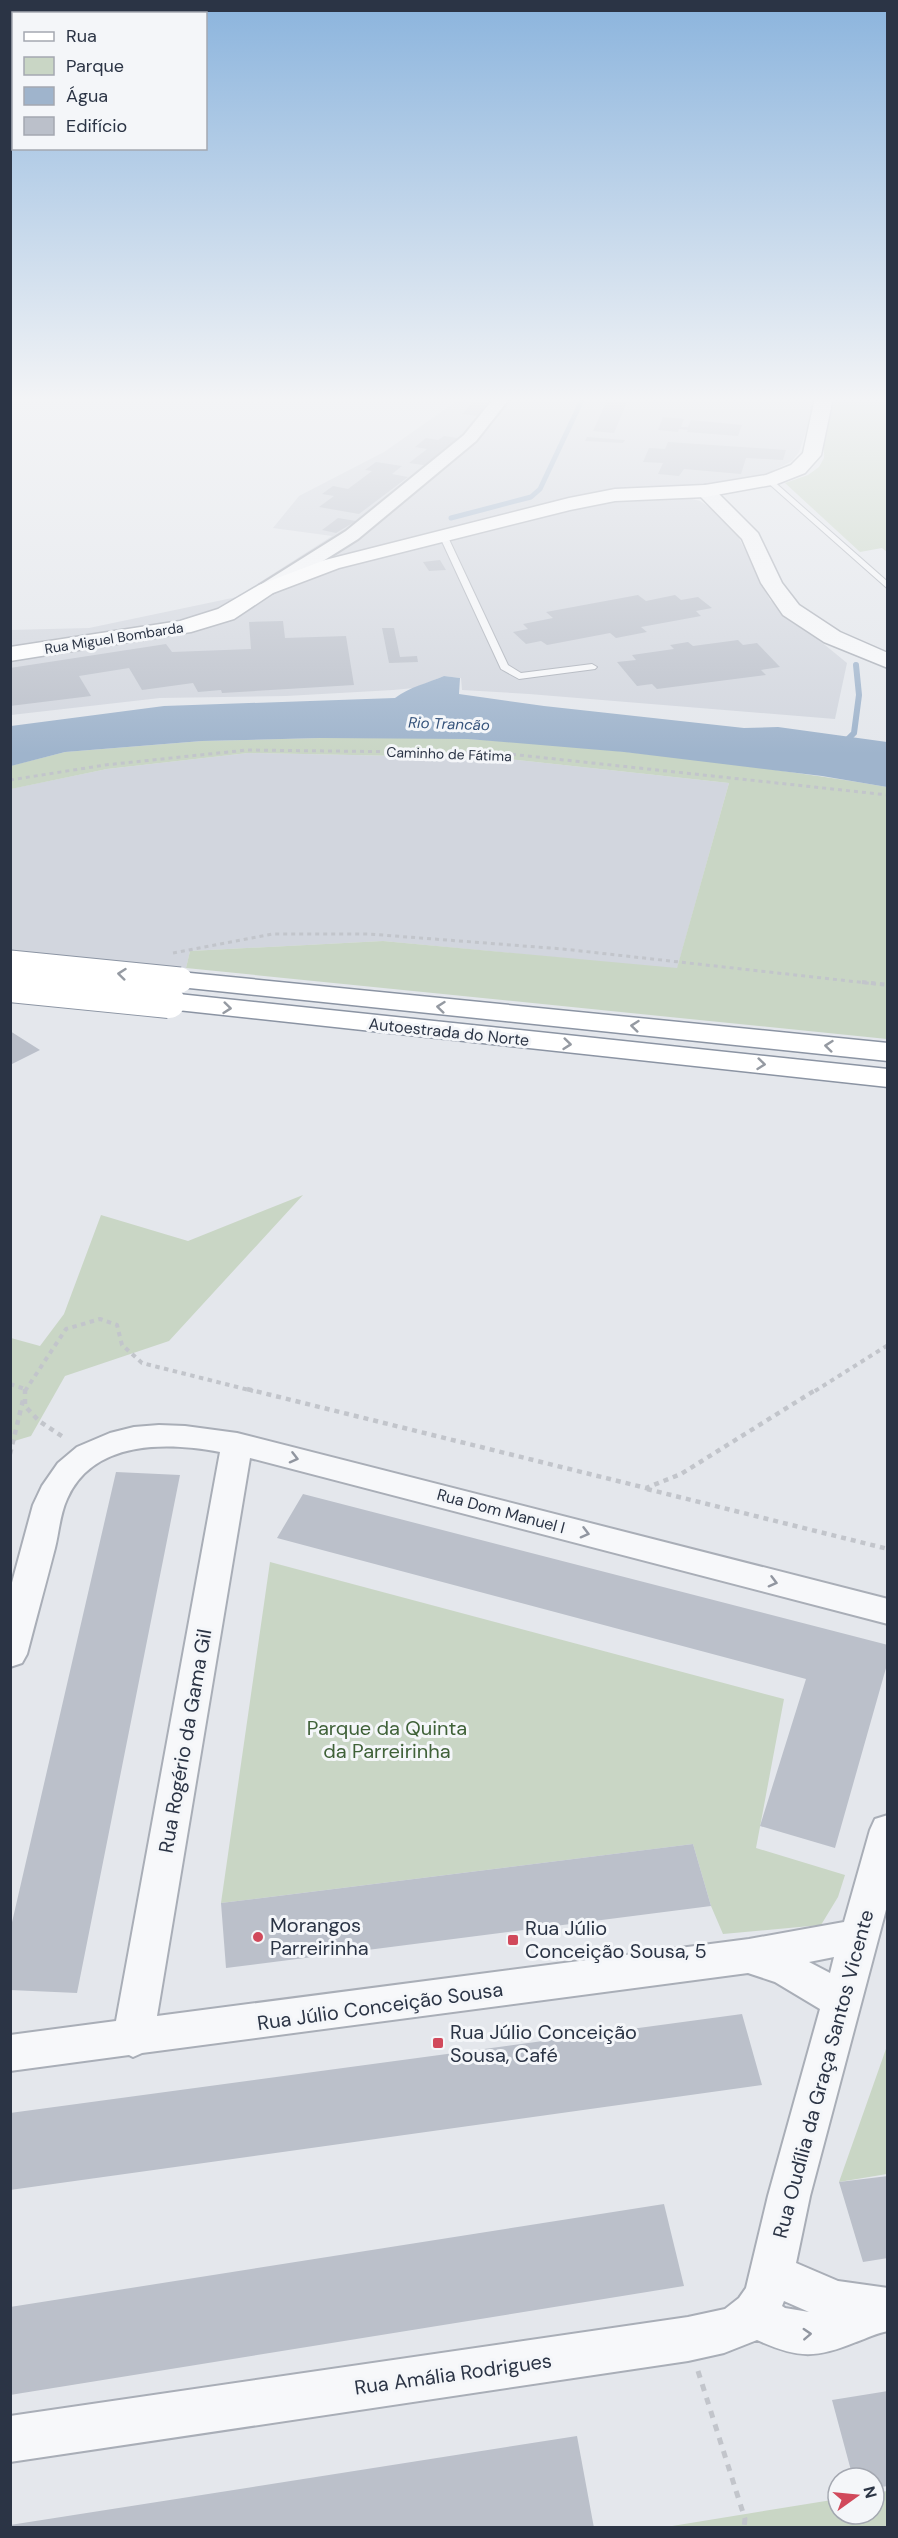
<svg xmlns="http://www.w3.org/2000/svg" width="898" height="2538" viewBox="0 0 898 2538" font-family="'DM Sans',sans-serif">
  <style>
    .built { fill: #d2d6de }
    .green { fill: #c9d6c5 }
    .water { fill: #9fb4cc }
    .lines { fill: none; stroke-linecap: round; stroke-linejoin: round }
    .stream-far1 { stroke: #9fb4cc; stroke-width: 5 }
    .stream { stroke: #9fb4cc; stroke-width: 6 }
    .building { fill: #bbc0ca }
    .service-casing { stroke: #a9aeb7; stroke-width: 2 }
    .minor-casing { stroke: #a9aeb7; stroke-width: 4 }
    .tertiary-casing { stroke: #a9aeb7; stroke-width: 3 }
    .secondary-casing { stroke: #a9aeb7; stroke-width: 3 }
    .motorway-casing { stroke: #8b94a3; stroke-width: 3 }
    .path-far3 { stroke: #c2c5cb; stroke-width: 3; stroke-dasharray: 4 4; stroke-linecap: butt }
    .path-far2 { stroke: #c2c5cb; stroke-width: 4; stroke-dasharray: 4.5 4.5; stroke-linecap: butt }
    .path-far1 { stroke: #c2c5cb; stroke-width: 4.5; stroke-dasharray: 5 5; stroke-linecap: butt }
    .path { stroke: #c2c5cb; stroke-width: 5; stroke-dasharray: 7 7; stroke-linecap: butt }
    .service { fill: #f7f8fa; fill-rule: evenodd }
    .minor { fill: #f7f8fa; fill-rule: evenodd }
    .tertiary { fill: #f7f8fa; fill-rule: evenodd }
    .secondary { fill: #fff; fill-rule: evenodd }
    .motorway { fill: #fff; fill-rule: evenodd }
    .motorway-bridge-far1-casing { stroke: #8b94a3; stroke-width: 27; stroke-linecap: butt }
    .motorway-bridge-casing { stroke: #8b94a3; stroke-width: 34; stroke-linecap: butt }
    .motorway-bridge-far1 { stroke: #fff; stroke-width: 25 }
    .motorway-bridge { stroke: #fff; stroke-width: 32 }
    .oneway { stroke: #959aa2 }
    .oneway2 { stroke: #9196a0 }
    .poi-dot { fill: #d1495b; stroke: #f4f6f9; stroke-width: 2 }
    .labels { text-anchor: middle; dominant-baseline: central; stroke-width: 6; stroke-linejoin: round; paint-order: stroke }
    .far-street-label { font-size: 14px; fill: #2b3445; stroke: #f4f6f9 }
    .far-water-label { font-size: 15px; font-style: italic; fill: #34527a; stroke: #f4f6f9 }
    .street-label { font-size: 16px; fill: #2b3445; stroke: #f4f6f9 }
    .near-park-label { font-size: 20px; fill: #3f6138; stroke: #f4f6f9 }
    .near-street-label { font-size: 20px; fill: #2b3445; stroke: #f4f6f9 }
    .near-poi-label { font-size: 20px; fill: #2b3445; stroke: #f4f6f9; text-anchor: start }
  </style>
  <rect width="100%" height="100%" fill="#e4e7ec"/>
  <!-- built -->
  <path class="built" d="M461,398H817L799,452L792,461L760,477L689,498L700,501L721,515L735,530L770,600L847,663L835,719L529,694L462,690L461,678L444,676L414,688L393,690L286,696L160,698L11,715L10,630L89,628L237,597L332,536L273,528L299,496L384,452Z
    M248,753L499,758L729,783L677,969L383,941L190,951L186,968L11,951L10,789L107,769Z"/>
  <!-- green -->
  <path class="green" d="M835,398H887V552L882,548L860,552L785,483L808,475L819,467L824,458V440Z
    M320,738C370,738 420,736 470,739C610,748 750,764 887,787V1039L186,968L190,951L383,941L677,968L729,783L499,758L248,753L107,769L11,789L10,766L65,752L202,741Z
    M303,1195L169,1341L65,1376L31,1436L11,1442V1338L40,1346L64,1314L101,1215L188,1241Z
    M270,1562L784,1699L756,1848L845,1875L838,1897L821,1925L723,1934L711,1906L693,1844L221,1903Z
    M887,2046V2174L839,2182Z
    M887,2491V2527H666L838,2499V2514H874V2493Z"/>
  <!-- water -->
  <path class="water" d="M444,676L460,678L459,694L544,706L744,728L778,727L887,742V787L822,776L624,752L468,739L320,738L202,741L65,752L11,766V726L164,706L395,698C409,687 428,683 444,676Z"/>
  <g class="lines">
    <!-- stream-far1 -->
    <path class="stream-far1" d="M451,518L531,497L540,489L583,398"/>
    <!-- stream -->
    <path class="stream" d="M843,744L854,733L859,695L856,665"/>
  </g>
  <!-- building -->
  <path class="building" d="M475,399L491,400L478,416L462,414Z
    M607,400L627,402L614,433L593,431Z
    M663,417L684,419L681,427H688L691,420L742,425L738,436L687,432L688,430L679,429L678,432L658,430Z
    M444,436L464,439L430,466L409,463L427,449L415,447L426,438L438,440Z
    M587,437L625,440L623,443L585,441Z
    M668,442L786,450L783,460L746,458L741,474L684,469L679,476L658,474L663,463L643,462L649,448L665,449Z
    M376,462L402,466L392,474L408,477L359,514L319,507L334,496L322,494L333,486L348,489L372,471L365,470Z
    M338,518L356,521L336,533L322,530Z
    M440,560L446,570L429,571L423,562Z
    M638,595L646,601L675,595L681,600L698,597L712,608L696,611L701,616L641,627L647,632L616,638L610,633L547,645L541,641L526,644L513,632L528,629L523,624L553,618L546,612Z
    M283,621L285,638L346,636L354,685L222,693L221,690L198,692L193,683L142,690L129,668L79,676L91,696L10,706V668L166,644L172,652L251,649L249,622Z
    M382,628H394L400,657L417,656L418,662L389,663Z
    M738,640L743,645L757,643L780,667L761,670L766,675L657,689L652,684L637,686L617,662L636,660L632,655L674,649L670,645L688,642L693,646Z
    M10,1031L40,1050L10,1065Z
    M116,1472L180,1475L77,1993L10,1990V1931Z
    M303,1494L888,1645V1661L835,1848L760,1826L806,1679L277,1538Z
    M693,1844L711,1906L226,1968L221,1903Z
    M742,2014L762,2085L10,2190V2113Z
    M888,2176V2258L863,2262L839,2182Z
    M664,2204L684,2286L10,2395V2307Z
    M888,2391V2486L874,2488V2478H853L832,2400Z
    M577,2436L594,2528H10V2525Z"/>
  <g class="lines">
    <!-- service casing -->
    <g class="service-casing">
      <path id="service" d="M770,478L888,582V589L767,482V478Z
        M440,533L447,535L508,665L521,673L592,664L597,667L595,669L519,679L501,669L439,535Z"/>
    </g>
    <!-- minor casing -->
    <g class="minor-casing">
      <path id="minor" d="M494,398H510L476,441L358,539L272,593H260L257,589L260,585L346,531L464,435Z
        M159,1425L185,1426L237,1433L888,1599V1624L250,1458L157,2016L749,1939L844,1922L870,1830L875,1819L888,1815V1902L810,2196L796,2263L838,2281L888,2288V2331C877,2333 867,2338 856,2342C815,2359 797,2358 757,2340L724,2353L688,2361L10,2462V2416L688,2317L725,2309L739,2298L746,2288L768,2196L820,2009L775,1982L748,1973L142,2053L133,2057L129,2055L10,2071V2035L116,2021L220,1452C166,1442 93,1440 67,1499C60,1514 59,1532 55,1548C46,1583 36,1619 27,1654L22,1663L10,1667V1590L33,1505L42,1486L58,1463L77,1447L110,1433L134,1427ZM834,1957L830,1973L809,1962ZM784,2301L809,2312L785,2308L782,2306Z"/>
    </g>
    <!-- tertiary casing -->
    <g class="tertiary-casing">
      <path id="tertiary" d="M705,485L712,487L758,533L782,583L799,605L840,632L888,653V668L824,642L783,615L761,583L742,539L695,491L698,487Z"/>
    </g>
    <!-- secondary casing -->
    <g class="secondary-casing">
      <path id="secondary" d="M815,398H833L821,455L805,473L777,484L705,497L615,501L570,510L339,568L273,593L234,619L191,632L10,661V647L180,621L218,609L259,585L325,560L569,498L615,489L705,485L766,475L791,465L803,453Z"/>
    </g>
    <!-- motorway casing -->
    <g class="motorway-casing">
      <path id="motorway" d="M180,972L888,1043V1061L170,986L166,980L170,974Z
        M169,993L888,1069V1087L159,1008L155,1002L159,996Z"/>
    </g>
    <!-- path-far3 -->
    <path class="path-far3" d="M10,780L105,765L247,750L500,753L888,795
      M173,953L273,934H369L563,949L876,984"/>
    <!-- path-far2 -->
    <path class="path-far2" d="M862,982L888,985
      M10,1384L25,1389
      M25,1391L66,1329L100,1319L117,1325L122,1345L142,1363L253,1391
      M815,1391L888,1345"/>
    <!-- path-far1 -->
    <path class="path-far1" d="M25,1389V1406L39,1421L66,1439
      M247,1389L646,1488L681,1474L817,1389
      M10,1454L24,1396
      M647,1489L888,1549"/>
    <!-- path -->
    <path class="path" d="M698,2371L745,2519L744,2528"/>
    <!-- service -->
    <use href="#service" class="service"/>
    <!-- minor -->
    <use href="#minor" class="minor"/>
    <!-- tertiary -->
    <use href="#tertiary" class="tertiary"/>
    <!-- secondary -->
    <use href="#secondary" class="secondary"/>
    <!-- motorway -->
    <use href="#motorway" class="motorway"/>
    <!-- motorway-bridge-far1 casing -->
    <g class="motorway-bridge-far1-casing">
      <path id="motorway-bridge-far1" d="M10,963L180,980"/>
    </g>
    <!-- motorway-bridge casing -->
    <g class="motorway-bridge-casing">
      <path id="motorway-bridge" d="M10,986L169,1002"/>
    </g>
    <!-- motorway-bridge-far1 -->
    <use href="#motorway-bridge-far1" class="motorway-bridge-far1"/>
    <!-- motorway-bridge -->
    <use href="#motorway-bridge" class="motorway-bridge"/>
  </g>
  <!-- one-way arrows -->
  <defs><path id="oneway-chevron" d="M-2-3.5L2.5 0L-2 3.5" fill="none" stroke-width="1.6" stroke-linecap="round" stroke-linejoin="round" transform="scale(1.5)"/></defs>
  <g class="oneway">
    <use href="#oneway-chevron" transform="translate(122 974) rotate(-174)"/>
    <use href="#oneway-chevron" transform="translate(441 1007) rotate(-174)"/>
    <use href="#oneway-chevron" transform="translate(227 1008) rotate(6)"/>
    <use href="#oneway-chevron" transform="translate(635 1026) rotate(-174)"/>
    <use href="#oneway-chevron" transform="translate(567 1044) rotate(6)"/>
    <use href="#oneway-chevron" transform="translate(829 1046) rotate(-174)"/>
    <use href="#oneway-chevron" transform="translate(761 1064) rotate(6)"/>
  </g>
  <g class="oneway2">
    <use href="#oneway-chevron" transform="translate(294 1458) rotate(14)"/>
    <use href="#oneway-chevron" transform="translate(585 1533) rotate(15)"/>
    <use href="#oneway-chevron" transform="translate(773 1582) rotate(15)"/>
    <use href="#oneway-chevron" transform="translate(807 2334) rotate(-3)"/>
  </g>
  <!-- sky -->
  <linearGradient id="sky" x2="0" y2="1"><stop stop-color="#8bb4dd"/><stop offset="0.53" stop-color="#f3f4f6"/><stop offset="1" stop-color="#f3f4f6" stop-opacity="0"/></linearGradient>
  <rect width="898" height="754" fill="url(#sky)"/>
  <!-- markers -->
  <g class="poi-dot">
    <circle cx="258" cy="1937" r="6"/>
    <rect x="507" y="1934" width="12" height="12" rx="3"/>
    <rect x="432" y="2037" width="12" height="12" rx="3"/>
  </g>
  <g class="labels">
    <!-- far-street labels -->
    <g class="far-street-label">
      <text transform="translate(114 638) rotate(-9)">Rua Miguel Bombarda</text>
      <text transform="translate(449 754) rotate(2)">Caminho de Fátima</text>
    </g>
    <!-- far-water labels -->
    <g class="far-water-label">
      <text transform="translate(449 724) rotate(2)">Rio Trancão</text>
    </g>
    <!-- street labels -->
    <g class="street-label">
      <text transform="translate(449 1032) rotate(6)">Autoestrada do Norte</text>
      <text transform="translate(501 1511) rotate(15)">Rua Dom Manuel I</text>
    </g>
    <!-- near-park labels -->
    <g class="near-park-label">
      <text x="387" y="1728">Parque da Quinta<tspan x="387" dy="23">da Parreirinha</tspan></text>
    </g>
    <!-- near-street labels -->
    <g class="near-street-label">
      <text transform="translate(185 1741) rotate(-80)">Rua Rogério da Gama Gil</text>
      <text transform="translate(380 2006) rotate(-8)">Rua Júlio Conceição Sousa</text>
      <text transform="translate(823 2074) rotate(-75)">Rua Oudília da Graça Santos Vicente</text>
      <text transform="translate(453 2374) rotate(-8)">Rua Amália Rodrigues</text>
    </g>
    <!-- near-poi labels -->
    <g class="near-poi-label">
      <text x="270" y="1925">Morangos<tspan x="270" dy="23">Parreirinha</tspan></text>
      <text x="525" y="1928">Rua Júlio<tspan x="525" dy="23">Conceição Sousa, 5</tspan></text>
      <text x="450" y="2032">Rua Júlio Conceição<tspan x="450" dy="23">Sousa, Café</tspan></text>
    </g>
  </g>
  <!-- border -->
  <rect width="898" height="2538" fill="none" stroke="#2b3445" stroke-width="24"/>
  <!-- legend -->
  <rect x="12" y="12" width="195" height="138" fill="#f4f6f9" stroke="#a4a8b1" stroke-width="1.5"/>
  <rect x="24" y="32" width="30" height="9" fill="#ffffff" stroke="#a4a8b1" stroke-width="1.5"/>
  <text x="66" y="42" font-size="18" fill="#2b3445">Rua</text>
  <rect x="24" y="57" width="30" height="18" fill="#c9d6c5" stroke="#a4a8b1" stroke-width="1.5"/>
  <text x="66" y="72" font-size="18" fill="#2b3445">Parque</text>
  <rect x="24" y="87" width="30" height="18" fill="#9fb4cc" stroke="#a4a8b1" stroke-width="1.5"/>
  <text x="66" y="102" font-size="18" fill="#2b3445">Água</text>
  <rect x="24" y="117" width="30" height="18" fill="#bbc0ca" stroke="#a4a8b1" stroke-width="1.5"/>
  <text x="66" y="132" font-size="18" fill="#2b3445">Edifício</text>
  <!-- north arrow -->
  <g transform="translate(856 2496) rotate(75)"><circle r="28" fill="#f4f6f9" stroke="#a4a8b1" stroke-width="1.5"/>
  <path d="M0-4.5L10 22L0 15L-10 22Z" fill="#d1495b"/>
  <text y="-9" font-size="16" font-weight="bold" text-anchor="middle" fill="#2b3445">N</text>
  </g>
</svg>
